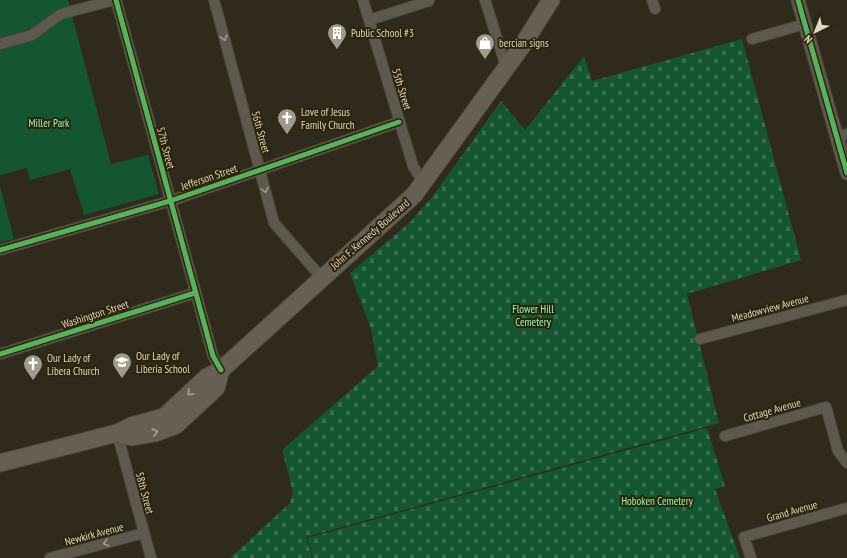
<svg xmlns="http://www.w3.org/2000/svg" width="847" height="558" viewBox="0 0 847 558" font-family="'PT Sans Narrow',sans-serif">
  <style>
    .cemetery { fill: url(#cemetery-stones) }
    .park { fill: #145632 }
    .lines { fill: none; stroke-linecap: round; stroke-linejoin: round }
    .minor-casing { stroke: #4b463a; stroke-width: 12 }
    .tertiary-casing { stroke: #4b463a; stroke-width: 15 }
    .primary-casing { stroke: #4b463a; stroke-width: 19 }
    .minor { stroke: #5d594e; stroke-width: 10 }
    .tertiary { stroke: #5d594e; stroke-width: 13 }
    .primary { stroke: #665f53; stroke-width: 17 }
    .cycleway-casing { stroke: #2e240a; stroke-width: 8 }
    .cycleway { stroke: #56b35d; stroke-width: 5 }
    .oneway { stroke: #a39e91 }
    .oneway2 { stroke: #ada799 }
    .labels { text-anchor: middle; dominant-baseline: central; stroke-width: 4; stroke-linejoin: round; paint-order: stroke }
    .poi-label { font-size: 11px; fill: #ddd7c8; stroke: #2e240a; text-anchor: start }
    .street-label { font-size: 11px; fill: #ddd7c8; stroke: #2e240a }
    .park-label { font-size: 11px; fill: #88feb7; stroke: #2e240a }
  </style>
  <defs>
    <pattern id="cemetery-stones" width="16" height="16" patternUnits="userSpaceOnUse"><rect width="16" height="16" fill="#145632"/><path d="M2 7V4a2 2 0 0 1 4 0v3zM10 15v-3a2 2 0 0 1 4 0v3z" fill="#366e4e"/></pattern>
  </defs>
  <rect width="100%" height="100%" fill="#302a1c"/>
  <!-- cemetery -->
  <path class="cemetery" d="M742,39L801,260L687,294L719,423L306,537L312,558H230L290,503L293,492L282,450L378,366L371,329L350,273L409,223L433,196L501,101L525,130L584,56L592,81Z
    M707,428L725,486L715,489L740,558H313L307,538Z"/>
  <!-- park -->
  <path class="park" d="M0,0H68L111,164L148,155L159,194L84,215L70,169L30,180L27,168L0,175Z
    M0,186L14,239L0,242Z"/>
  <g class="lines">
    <!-- minor casing -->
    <g class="minor-casing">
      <path id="minor" d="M116,0L213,356L221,370
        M214,0L274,223L321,277
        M363,0L413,166L423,182
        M485,0L506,67
        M652,0L655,9
        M369,20L429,1
        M752,39L805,24
        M0,44L32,35L61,14L114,0
        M838,137L847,134
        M0,250L170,201L399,122
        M700,339L847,300
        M0,354L195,293
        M117,433L151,558
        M725,436L826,407L838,451L847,463
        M50,558L144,533
        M751,558L744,537L847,508"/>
    </g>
    <!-- tertiary casing -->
    <g class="tertiary-casing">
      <path id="tertiary" d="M798,0L847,173"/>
    </g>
    <!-- primary casing -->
    <g class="primary-casing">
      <path id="primary" d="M117,433L132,437L155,433L176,425L216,388L221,370
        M0,463L117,433L131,426L164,417L207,377L221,370L414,195L522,46L551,0"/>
    </g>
    <!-- minor -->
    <use href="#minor" class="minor"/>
    <!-- tertiary -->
    <use href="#tertiary" class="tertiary"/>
    <!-- primary -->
    <use href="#primary" class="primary"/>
    <!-- cycleway casing -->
    <g class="cycleway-casing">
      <path id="cycleway" d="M116,0L213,356L221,370
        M798,0L847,173
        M0,250L170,201L399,122
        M0,354L195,293"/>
    </g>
    <!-- cycleway -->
    <use href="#cycleway" class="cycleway"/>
  </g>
  <!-- one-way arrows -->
  <defs><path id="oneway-chevron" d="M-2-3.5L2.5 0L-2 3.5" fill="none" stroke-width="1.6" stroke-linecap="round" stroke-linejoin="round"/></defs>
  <g class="oneway">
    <use href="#oneway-chevron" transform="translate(224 38) rotate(75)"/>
    <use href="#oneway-chevron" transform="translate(265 190) rotate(75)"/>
    <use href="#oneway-chevron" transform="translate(106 543) rotate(165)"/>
  </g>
  <g class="oneway2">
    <use href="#oneway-chevron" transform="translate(190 393) rotate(135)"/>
    <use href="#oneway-chevron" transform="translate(155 432) rotate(-14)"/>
  </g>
  <!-- icons -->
  <defs>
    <g id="building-pin" transform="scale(1)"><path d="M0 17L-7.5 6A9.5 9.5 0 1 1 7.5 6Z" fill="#a09a8c" stroke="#2e240a"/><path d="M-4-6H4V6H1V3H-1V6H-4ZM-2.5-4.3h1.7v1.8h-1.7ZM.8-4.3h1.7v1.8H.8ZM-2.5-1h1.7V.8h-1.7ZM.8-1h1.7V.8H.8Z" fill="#fff"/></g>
    <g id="shop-pin" transform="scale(1)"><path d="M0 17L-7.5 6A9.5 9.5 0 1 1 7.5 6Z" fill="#a09a8c" stroke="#2e240a"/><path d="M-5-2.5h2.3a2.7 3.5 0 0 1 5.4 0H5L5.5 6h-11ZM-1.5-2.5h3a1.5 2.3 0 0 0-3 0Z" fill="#fff"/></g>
    <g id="church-pin" transform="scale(1)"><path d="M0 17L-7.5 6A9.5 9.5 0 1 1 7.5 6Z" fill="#a09a8c" stroke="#2e240a"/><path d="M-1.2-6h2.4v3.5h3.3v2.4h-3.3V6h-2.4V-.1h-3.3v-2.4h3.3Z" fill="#fff"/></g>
    <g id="school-pin" transform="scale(1)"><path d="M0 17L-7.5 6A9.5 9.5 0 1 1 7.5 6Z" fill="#a09a8c" stroke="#2e240a"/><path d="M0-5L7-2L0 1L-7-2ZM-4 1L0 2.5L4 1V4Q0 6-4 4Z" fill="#fff"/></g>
  </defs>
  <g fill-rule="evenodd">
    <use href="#building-pin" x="337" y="33"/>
    <use href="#shop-pin" x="485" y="43"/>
    <use href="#church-pin" x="287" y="118"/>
    <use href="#school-pin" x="122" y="362"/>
    <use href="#church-pin" x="33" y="364"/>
  </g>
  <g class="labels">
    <!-- poi labels -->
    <g class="poi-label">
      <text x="351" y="33">Public School #3</text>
      <text x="499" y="43">bercian signs</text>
      <text x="301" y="112">Love of Jesus<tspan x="301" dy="13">Family Church</tspan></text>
      <text x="136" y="356">Our Lady of<tspan x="136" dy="13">Liberia School</tspan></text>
      <text x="47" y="358">Our Lady of<tspan x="47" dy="13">Libera Church</tspan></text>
    </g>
    <!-- street labels -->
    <g class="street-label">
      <text transform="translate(402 89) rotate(73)">55th Street</text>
      <text transform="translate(261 132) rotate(75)">56th Street</text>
      <text transform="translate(166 148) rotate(75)">57th Street</text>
      <text transform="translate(209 177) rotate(-19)">Jefferson Street</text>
      <text transform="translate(370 234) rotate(-41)">John F. Kennedy Boulevard</text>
      <text transform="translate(770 308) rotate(-15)">Meadowview Avenue</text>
      <text transform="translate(95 314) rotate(-18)">Washington Street</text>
      <text transform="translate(772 410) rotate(-16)">Cottage Avenue</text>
      <text transform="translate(145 493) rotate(75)">58th Street</text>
      <text transform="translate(792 511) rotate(-16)">Grand Avenue</text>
      <text transform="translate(94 534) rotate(-15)">Newkirk Avenue</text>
    </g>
    <!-- park labels -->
    <g class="park-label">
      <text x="49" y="123">Miller Park</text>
      <text x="533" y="309">Flower Hill<tspan x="533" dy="13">Cemetery</tspan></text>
      <text x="657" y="501">Hoboken Cemetery</text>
    </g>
  </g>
  <!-- north arrow -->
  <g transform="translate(815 32) rotate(223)" stroke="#2e240a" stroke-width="3" paint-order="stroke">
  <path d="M0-3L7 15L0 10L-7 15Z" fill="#ddd7c8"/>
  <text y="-6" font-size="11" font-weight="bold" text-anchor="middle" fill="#ddd7c8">N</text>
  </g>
</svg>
